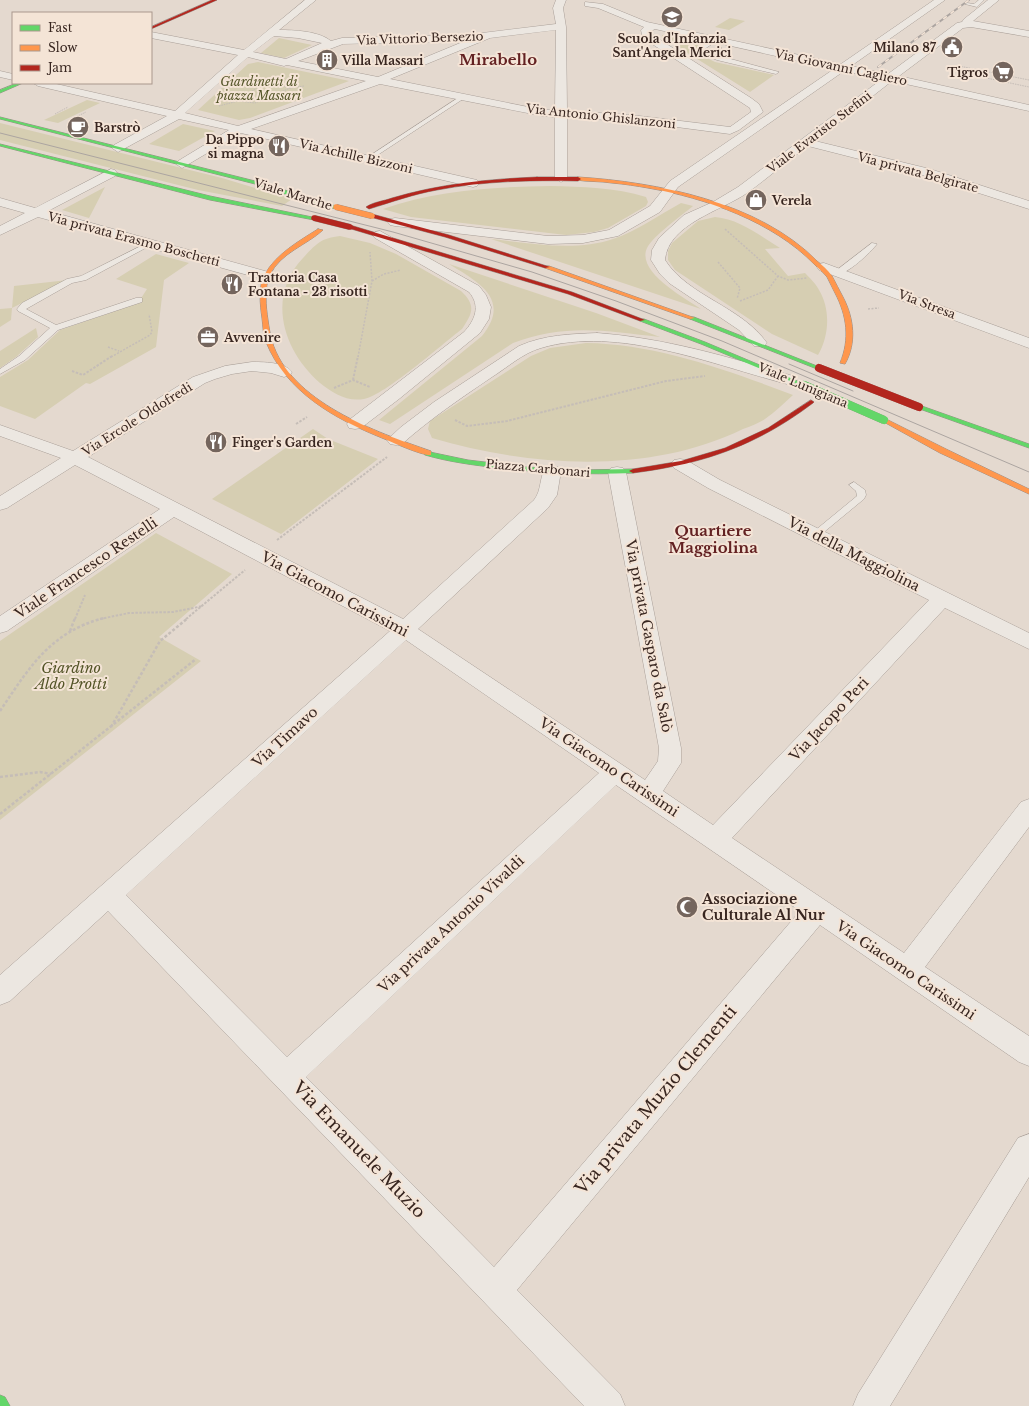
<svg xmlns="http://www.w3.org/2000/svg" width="1029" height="1406" viewBox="0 0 1029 1406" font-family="'Libre Baskerville',serif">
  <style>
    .green { fill: #d6ceb2 }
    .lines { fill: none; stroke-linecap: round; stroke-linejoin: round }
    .lane-casing { stroke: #a99f98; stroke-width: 1 }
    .street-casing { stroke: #a99f98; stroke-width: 1 }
    .fast-casing { stroke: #998e88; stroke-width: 1 }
    .slow-casing { stroke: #998e88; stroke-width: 1 }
    .jam-casing { stroke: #998e88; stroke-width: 1 }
    .path-far3 { stroke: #c5bdb7; stroke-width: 1; stroke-dasharray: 1.5 1; stroke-linecap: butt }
    .path-far2 { stroke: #c5bdb7; stroke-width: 1.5; stroke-dasharray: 2 1.5; stroke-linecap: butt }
    .path-far1 { stroke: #c5bdb7; stroke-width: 2; stroke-dasharray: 2.5 1.5; stroke-linecap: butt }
    .path { stroke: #c5bdb7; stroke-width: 2.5; stroke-dasharray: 3 2; stroke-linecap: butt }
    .lane { fill: #ece7e1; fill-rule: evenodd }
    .street { fill: #ece7e1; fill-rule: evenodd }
    .fast { fill: #63d668; fill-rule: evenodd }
    .slow { fill: #ff974d; fill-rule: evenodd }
    .jam { fill: #b3261e; fill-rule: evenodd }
    .tram { stroke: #aca5a1; stroke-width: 1 }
    .rail-casing { stroke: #aca5a1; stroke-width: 2 }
    .rail { stroke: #f4e4d6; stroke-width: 1.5; stroke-dasharray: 4.5; stroke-linecap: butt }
    .fast-bridge-casing { stroke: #8f857f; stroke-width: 8; stroke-linecap: butt }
    .slow-bridge-casing { stroke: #8f857f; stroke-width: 6; stroke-linecap: butt }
    .jam-bridge-far1-casing { stroke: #8f857f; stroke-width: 6; stroke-linecap: butt }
    .jam-bridge-casing { stroke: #8f857f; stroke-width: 8; stroke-linecap: butt }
    .fast-bridge { stroke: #63d668; stroke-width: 8 }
    .slow-bridge { stroke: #ff974d; stroke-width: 5.5 }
    .jam-bridge-far1 { stroke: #b3261e; stroke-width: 5.5 }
    .jam-bridge { stroke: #b3261e; stroke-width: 8 }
    .labels { text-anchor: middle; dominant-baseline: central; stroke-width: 4; stroke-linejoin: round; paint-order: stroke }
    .far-street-label { font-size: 12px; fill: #382620; stroke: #f4e4d6 }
    .far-poi-label { font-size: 12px; font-weight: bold; fill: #382620; stroke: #f4e4d6; text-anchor: start }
    .far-park-label { font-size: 12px; font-style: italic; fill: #535427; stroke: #f4e4d6 }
    .street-label { font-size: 14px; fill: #382620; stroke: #f4e4d6 }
    .park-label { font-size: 14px; font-style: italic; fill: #535427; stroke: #f4e4d6 }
    .poi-label { font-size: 14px; font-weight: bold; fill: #382620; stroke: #f4e4d6; text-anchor: start }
    .far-district-label { font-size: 15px; font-weight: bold; fill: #632122; stroke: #f4e4d6 }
    .neighbourhood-label { font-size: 15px; font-weight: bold; fill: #632122; stroke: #f4e4d6 }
    .near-street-label { font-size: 17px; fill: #382620; stroke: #f4e4d6 }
  </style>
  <rect width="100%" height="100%" fill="#e4d9cf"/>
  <!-- green -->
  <path class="green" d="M730,18L745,21L729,30L715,27Z
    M662,35L704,43L699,46L695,52L715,62L774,75L750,92L662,37Z
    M279,38L312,45L284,58L261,53Z
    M258,62L345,80L349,81L250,118L239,120L198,110L248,64Z
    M87,100L100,103L58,123L44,120Z
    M0,123L222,178L292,199L282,206L198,190L0,140Z
    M183,124L215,131L179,151L149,144Z
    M550,186C582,187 615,187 646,197L648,202L646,206L608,228L594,232L566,235L411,217L383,209C437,190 494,187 550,186Z
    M105,187L89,218L62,210Z
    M681,203L693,206C681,216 653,236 647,248C636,272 685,298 701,309L491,239C531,243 575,252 613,239C637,231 659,215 681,203Z
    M715,217C739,219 759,235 780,248L765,249L788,276L805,273C810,278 816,284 819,290C831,310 829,336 818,355L772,334L675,270L668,260V251L672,243L698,221Z
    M340,236L370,243L396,254L461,291C476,305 473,313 462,329C441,345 385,395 364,399C346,402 333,393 320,383C283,351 266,297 303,258C316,244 321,238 340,236Z
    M156,254L189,263L164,280L156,347L90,384L86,383L35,419L0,406V377L28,360L60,330L138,303L147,289L116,279Z
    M449,264L596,313L660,337C606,331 566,323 513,343L390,424L379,420L482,336C512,299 478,282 449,264Z
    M68,280L12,308L11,320L0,327V309L12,308L14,286Z
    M36,328L38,337L16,357L0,368V351Z
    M586,343C657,344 727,370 793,395C784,403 775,412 765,419C759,423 751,426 743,429C649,475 530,467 432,438L428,429L430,421L531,356L550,348Z
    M313,429L328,439L378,459L281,534L212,499Z
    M156,533L232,574L159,637L201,661L0,820V641Z"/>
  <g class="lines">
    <!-- lane casing -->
    <g class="lane-casing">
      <path id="lane" d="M979,0H984L977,7L965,4L967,3L974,4Z
        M714,39L718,40L703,50L707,52L721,47V49L712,54L779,72L776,74L717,60L698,52L701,46Z
        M461,96L463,99L370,160L365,159Z
        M151,241L154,243L153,244L86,280L72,283L26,309L56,325L136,298H142V302L58,330L25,360L0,374V369L19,356L50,328L18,311L17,309L22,303L67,279L81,276Z
        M872,243L877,244C871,252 847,275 837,274V270Z
        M854,482L865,490L866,495L864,499L818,537H812L810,535L812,533L857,496L856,491L849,485Z"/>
    </g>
    <!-- street casing -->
    <g class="street-casing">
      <path id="street" d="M305,0H316L279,30C294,30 319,31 331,41L342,38L466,35L556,24L553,8L556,0H566L563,8L566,27L567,111L631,115L730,127L751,112L750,108L646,40L642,35L641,30L644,27L598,8L585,6V2L603,4L647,22L841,64L934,0H945L851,66L888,74L957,23L962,22L964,19L988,0H999L973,21L1029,31V37L971,27L963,28L899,76L1029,105V111L892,81L815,141L930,169L1029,201V209L922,175L808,146C787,161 768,178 747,193C721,211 668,224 665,260C689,297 741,306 767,343L764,346H754L739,330L669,283L660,274L651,260L652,250L659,238L684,215L713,202L738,187L882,79L844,71L678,187L660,212L618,236L583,243L548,244L395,226L390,225L388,222L390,219L395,218L548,236L583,235L609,230L650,206L670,181L834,69L655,29L651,31L654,36L751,98L759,104L763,112L739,130L730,134L631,121L567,118V178L561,182L555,178V117L543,116L380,84L251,129L477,180L479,183L477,186L473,187L241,133L182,168L176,164L178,161L229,130L179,119L118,152L112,148L114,145L167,116L38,86L33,83H52L175,111L238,55L151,38V32L244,50ZM556,30L555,110H543L390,79L490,38ZM274,36L298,38L322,43L286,59L253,52ZM465,41L378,77L298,61L343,44ZM248,57L284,66L287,65L366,81L238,126L185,113Z
        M0,71L13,74V80L0,77Z
        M111,169L115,170L117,173L115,176L48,211L272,273L274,276L272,279H262L38,217L0,235V226L25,213L0,206V198L35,208Z
        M380,231L479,286L486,295L491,307L489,319L480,333L399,399L361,428L355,429L349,428L347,424L349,420L464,332C475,320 481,306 469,292L375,238L373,235L375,232Z
        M824,263L1029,338V348L819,270L817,267L819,264Z
        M597,333C665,338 728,357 793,376L795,379L793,382L787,384C713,365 618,325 541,348C523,353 508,367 492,377C461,398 430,419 402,444L396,445L390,444L387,440L401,427L434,402L519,346C544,335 570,334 597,333Z
        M252,362C263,362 285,362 292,372L290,375L284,377L271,373L252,371L232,374L215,379L205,383L88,457L403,619L534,500C542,490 539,477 546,467L552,466L558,467L561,471L557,495L548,508L418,629L645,780L658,761L659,748L608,472L611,468L617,467L623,468L626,472L681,748V763L663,791L713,825L929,600L708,488L674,468L671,464L674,460L680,459L686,460L720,480L1029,633V649L945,608L732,838L904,953L1021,802L1029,799V827L925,967L1029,1036V1066L1019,1062L820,925L517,1290L620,1394L625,1406H584L108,911L10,1001L0,1005V975L390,631L174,517L7,631L0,633V616L160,509L75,465L7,508L0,510V496L61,458L0,436V425L73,451L193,377L225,366ZM406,640L599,773L287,1057L126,895ZM616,785L800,911L494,1267L306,1077Z
        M1029,1134V1177L890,1406H853L858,1394L1018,1138Z"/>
    </g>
    <!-- fast casing -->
    <g class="fast-casing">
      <path id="fast" d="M17,83H23L0,93V90Z
        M0,117L259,182L339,207L336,209L309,202L255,184L0,119Z
        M0,144L210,196L317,218L314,220L210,200L0,146Z
        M690,317H694L822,368L817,369L690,319Z
        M640,319H644L705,342L807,385L806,386H802L701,344L640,321Z
        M919,405L1029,444V448L917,408V406Z
        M425,451L468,460L527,467L580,470L633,469L637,471L633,473C588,475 543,473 498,468C473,465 449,462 425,455Z
        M0,1395L5,1397L10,1406H0Z"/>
    </g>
    <!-- slow casing -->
    <g class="slow-casing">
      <path id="slow" d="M578,177C657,182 759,202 817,261C822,265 828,270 832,276C836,283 839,290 843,297C854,318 857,343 845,364L840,363C850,339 847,316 835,293C832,288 830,282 827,277C823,272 818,268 814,264C773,222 706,198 648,188C637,186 624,184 612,183C600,181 588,182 576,180L575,179Z
        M318,229L323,230C307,245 280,253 270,275C264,287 266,307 268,320C269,327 270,334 272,341C290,402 376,432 431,451V455C422,456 392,442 382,438C335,419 286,392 266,342C263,335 263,326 262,318C260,305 258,285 265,274C276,254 299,241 318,229Z
        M545,266H549L695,318L690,319L545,268Z
        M884,418L946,449L1029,489V494L940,453L882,421L881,420Z"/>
    </g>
    <!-- jam casing -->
    <g class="jam-casing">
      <path id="jam" d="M212,0H217L151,29V27Z
        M537,177H578L581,179L578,181C531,180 484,181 437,190C414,194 392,202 369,209L366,207C373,202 384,201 392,198C439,184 488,179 537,177Z
        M372,214L449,235L550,267L545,268L445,237L370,217V215Z
        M350,225L572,292L645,320L640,321L568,294L348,228L347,227Z
        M811,400L814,402L813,403C756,446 703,464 633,473L629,471L633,469L681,461L725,448L768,428Z"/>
    </g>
    <!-- path-far3 -->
    <path class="path-far3" d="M1029,80L959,66L953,71L1029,87
      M265,82L290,88L255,103L238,101Z
      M290,88L304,86
      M219,106L238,101
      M55,114L68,107
      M72,119L86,112"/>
    <!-- path-far2 -->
    <path class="path-far2" d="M725,229L778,276L788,280L807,278
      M718,262L740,288L737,299
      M372,281L384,274L401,270
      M740,301L768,290L778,276
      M868,309L879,308
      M108,347L119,351
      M111,357L150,335L152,332L149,314
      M358,357L372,281L370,252"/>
    <!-- path-far1 -->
    <path class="path-far1" d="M72,371L83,375L112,356
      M353,380L358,356
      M334,388L353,380L370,387
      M455,420L467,426L507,421L666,381L705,376
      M296,424L307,417
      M277,540L387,457
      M75,619L85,595
      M100,619L129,613L173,612L203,606
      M186,619L245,570"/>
    <!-- path -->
    <path class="path" d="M70,631L75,618
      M0,711C29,668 50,632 104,618
      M111,727L160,641L188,618
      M0,777L40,772L51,774
      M0,814L196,659"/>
    <!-- lane -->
    <use href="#lane" class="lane"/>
    <!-- street -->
    <use href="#street" class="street"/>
    <!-- fast -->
    <use href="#fast" class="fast"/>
    <!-- slow -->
    <use href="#slow" class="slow"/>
    <!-- jam -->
    <use href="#jam" class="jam"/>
    <!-- tram -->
    <path class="tram" d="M0,133L393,232L532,272L616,301L722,341L1029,472
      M789,364L853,391"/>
    <!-- rail casing -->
    <g class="rail-casing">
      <path id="rail" d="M878,67L969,0"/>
    </g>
    <!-- rail -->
    <use href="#rail" class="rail"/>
    <!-- fast-bridge casing -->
    <g class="fast-bridge-casing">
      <path id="fast-bridge" d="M804,385L884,420"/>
    </g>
    <!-- slow-bridge casing -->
    <g class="slow-bridge-casing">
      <path id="slow-bridge" d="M336,207L372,216"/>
    </g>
    <!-- jam-bridge-far1 casing -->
    <g class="jam-bridge-far1-casing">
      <path id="jam-bridge-far1" d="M314,218L350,227"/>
    </g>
    <!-- jam-bridge casing -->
    <g class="jam-bridge-casing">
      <path id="jam-bridge" d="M819,368L919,407"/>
    </g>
    <!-- fast-bridge -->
    <use href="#fast-bridge" class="fast-bridge"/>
    <!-- slow-bridge -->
    <use href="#slow-bridge" class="slow-bridge"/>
    <!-- jam-bridge-far1 -->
    <use href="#jam-bridge-far1" class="jam-bridge-far1"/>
    <!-- jam-bridge -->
    <use href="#jam-bridge" class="jam-bridge"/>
  </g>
  <!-- icons -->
  <defs>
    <g id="school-disc" transform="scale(1.15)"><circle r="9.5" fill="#74655d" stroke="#f4e4d6"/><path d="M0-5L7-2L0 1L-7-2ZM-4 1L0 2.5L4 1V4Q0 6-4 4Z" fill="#fff"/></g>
    <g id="civic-disc" transform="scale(1.15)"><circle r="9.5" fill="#74655d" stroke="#f4e4d6"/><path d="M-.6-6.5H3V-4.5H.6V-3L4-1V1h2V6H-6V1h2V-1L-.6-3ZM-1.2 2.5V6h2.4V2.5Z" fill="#fff"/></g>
    <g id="building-disc" transform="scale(1.15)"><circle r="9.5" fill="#74655d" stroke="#f4e4d6"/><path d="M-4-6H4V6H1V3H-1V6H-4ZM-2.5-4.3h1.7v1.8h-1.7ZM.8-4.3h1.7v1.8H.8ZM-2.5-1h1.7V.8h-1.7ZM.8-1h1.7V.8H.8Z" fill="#fff"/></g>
    <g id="supermarket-disc" transform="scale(1.15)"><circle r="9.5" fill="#74655d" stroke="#f4e4d6"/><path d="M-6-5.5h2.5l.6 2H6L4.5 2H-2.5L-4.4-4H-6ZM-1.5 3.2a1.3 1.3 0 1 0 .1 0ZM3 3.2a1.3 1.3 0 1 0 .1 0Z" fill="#fff"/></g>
    <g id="cafe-disc" transform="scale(1.15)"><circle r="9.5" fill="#74655d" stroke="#f4e4d6"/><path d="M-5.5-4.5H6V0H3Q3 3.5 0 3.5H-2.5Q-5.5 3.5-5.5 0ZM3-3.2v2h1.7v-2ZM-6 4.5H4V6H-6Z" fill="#fff"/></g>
    <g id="restaurant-disc" transform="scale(1.15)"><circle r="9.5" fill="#74655d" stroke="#f4e4d6"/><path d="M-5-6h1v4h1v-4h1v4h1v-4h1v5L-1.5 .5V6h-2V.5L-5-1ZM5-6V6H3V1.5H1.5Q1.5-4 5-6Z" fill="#fff"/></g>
    <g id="shop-disc" transform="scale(1.15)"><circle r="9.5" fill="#74655d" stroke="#f4e4d6"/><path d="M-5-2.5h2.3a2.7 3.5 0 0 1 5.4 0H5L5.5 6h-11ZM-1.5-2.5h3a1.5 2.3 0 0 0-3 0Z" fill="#fff"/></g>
    <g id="office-disc" transform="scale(1.15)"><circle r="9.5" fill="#74655d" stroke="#f4e4d6"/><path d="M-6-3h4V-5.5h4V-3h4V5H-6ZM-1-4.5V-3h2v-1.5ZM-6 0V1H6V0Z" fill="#fff"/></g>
    <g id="mosque-disc" transform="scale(1.15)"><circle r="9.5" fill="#74655d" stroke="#f4e4d6"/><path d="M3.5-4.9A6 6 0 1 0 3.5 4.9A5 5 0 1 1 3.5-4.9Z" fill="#fff"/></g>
  </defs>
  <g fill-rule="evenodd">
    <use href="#school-disc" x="672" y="17"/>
    <use href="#civic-disc" x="952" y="47"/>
    <use href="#building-disc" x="327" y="60"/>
    <use href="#supermarket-disc" x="1003" y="72"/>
    <use href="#cafe-disc" x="78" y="127"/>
    <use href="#restaurant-disc" x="279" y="146"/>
    <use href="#shop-disc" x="756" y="200"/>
    <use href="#restaurant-disc" x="232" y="284"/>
    <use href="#office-disc" x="208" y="337"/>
    <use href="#restaurant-disc" x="216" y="442"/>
    <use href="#mosque-disc" x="687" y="907"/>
  </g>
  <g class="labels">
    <!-- far-street labels -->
    <g class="far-street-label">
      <text transform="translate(420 38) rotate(-2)">Via Vittorio Bersezio</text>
      <text transform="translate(841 67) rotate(12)">Via Giovanni Cagliero</text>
      <text transform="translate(601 116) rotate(6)">Via Antonio Ghislanzoni</text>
      <text transform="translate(819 132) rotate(-37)">Viale Evaristo Stefini</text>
      <text transform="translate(356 156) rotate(13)">Via Achille Bizzoni</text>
      <text transform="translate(918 172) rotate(15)">Via privata Belgirate</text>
      <text transform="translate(293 194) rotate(17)">Viale Marche</text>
      <text transform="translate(134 239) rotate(15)">Via privata Erasmo Boschetti</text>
      <text transform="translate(927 304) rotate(21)">Via Stresa</text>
      <text transform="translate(803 385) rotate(23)">Viale Lunigiana</text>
      <text transform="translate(137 419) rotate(-32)">Via Ercole Oldofredi</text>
      <text transform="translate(538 468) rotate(5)">Piazza Carbonari</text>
    </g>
    <!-- far-poi labels -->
    <g class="far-poi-label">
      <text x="672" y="38" text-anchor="middle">Scuola d'Infanzia<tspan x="672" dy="14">Sant'Angela Merici</tspan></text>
      <text x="936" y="47" text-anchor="end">Milano 87</text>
      <text x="342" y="60">Villa Massari</text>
      <text x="988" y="72" text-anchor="end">Tigros</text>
      <text x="94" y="127">Barstrò</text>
      <text x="264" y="139" text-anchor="end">Da Pippo<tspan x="264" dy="14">si magna</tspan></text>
      <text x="772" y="200">Verela</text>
      <text x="248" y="277">Trattoria Casa<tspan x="248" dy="14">Fontana - 23 risotti</tspan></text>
      <text x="224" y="337">Avvenire</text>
      <text x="232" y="442">Finger's Garden</text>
    </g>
    <!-- far-park labels -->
    <g class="far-park-label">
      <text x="259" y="81">Giardinetti di<tspan x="259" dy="14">piazza Massari</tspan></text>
    </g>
    <!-- street labels -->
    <g class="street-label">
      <text transform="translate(854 554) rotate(27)">Via della Maggiolina</text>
      <text transform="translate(86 568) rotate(-34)">Viale Francesco Restelli</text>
      <text transform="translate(335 594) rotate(28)">Via Giacomo Carissimi</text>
      <text transform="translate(649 636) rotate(79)">Via privata Gasparo da Salò</text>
      <text transform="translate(829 719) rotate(-47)">Via Jacopo Peri</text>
      <text transform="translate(285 737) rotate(-42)">Via Timavo</text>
      <text transform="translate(609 767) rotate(34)">Via Giacomo Carissimi</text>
      <text transform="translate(451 924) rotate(-43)">Via privata Antonio Vivaldi</text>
      <text transform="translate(906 970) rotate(34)">Via Giacomo Carissimi</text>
    </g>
    <!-- park labels -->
    <g class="park-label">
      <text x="71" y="668">Giardino<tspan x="71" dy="16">Aldo Protti</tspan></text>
    </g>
    <!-- poi labels -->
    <g class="poi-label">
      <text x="702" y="899">Associazione<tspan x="702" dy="16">Culturale Al Nur</tspan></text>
    </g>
    <!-- far-district labels -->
    <g class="far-district-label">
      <text x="498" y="59">Mirabello</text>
    </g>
    <!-- neighbourhood labels -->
    <g class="neighbourhood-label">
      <text x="713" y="530">Quartiere<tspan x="713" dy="17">Maggiolina</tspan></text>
    </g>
    <!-- near-street labels -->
    <g class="near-street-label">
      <text transform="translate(656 1100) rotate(-50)">Via privata Muzio Clementi</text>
      <text transform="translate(359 1150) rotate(46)">Via Emanuele Muzio</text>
    </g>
  </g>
  <!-- legend -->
  <rect x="12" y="12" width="140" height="72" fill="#f4e4d6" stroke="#a9988d"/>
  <rect x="20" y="25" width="20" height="6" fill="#63d668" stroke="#a9988d"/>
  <text x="48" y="32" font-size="12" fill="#382620">Fast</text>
  <rect x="20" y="45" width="20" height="6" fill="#ff974d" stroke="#a9988d"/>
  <text x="48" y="52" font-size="12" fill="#382620">Slow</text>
  <rect x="20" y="65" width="20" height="6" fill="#b3261e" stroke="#a9988d"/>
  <text x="48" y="72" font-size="12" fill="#382620">Jam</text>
</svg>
